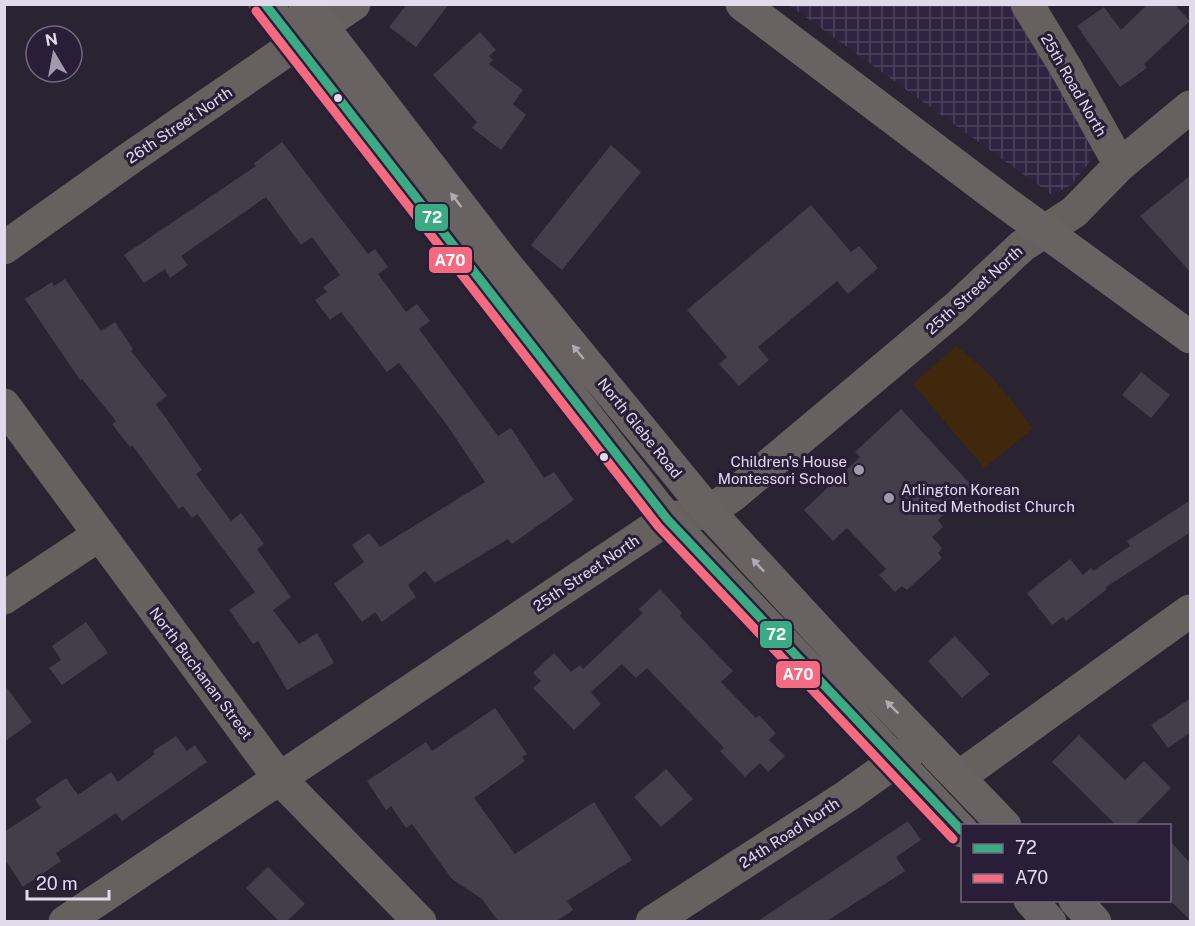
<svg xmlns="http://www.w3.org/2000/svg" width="1195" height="926" viewBox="0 0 1195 926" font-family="'Public Sans',sans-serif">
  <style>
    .industrial { fill: url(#industrial-grid) }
    .park { fill: #3f280b }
    .building { fill: #443e4a }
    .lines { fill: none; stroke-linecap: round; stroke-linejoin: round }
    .minor { stroke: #66615e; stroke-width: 33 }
    .major { stroke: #696262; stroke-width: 33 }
    .bus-1-casing { stroke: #291d37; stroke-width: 14 }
    .bus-2-casing { stroke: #291d37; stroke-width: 14 }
    .bus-1 { stroke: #3aab82; stroke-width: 9 }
    .bus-2 { stroke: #f46a80; stroke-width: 9 }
    .oneway { fill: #b0aab4 }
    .bus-dot { fill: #e0daeb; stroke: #291d37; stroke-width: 2 }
    .poi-dot { fill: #a09aaa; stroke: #291d37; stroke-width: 2 }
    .labels { text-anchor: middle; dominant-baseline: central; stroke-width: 6; stroke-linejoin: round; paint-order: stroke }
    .street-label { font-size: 15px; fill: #e0daeb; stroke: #291d37 }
    .poi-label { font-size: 15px; fill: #e0daeb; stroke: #291d37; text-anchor: end }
    .line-badge { stroke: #291d37; stroke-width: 2 }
    .badge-label { font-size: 16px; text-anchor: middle; font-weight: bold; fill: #fff }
  </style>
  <defs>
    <pattern id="industrial-grid" width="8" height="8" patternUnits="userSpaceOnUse" patternTransform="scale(1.5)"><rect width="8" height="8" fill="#302341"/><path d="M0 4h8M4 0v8" fill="none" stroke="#4e425d"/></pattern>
  </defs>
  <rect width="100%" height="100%" fill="#2a2331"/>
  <!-- industrial -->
  <path class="industrial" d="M789,5H1018L1094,149L1089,163L1071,185L1052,195Z"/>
  <!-- park -->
  <path class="park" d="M956,346C988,369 1010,398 1033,429L984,468L913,384Z"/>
  <!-- building -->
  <path class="building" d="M407,4H449L416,47L389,27Z
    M1148,4H1174L1190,21L1144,64L1147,68L1120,87L1077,26L1104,7L1121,30Z
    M480,32L496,50L489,56L493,60L489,64L523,90L513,104L526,115L501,150L472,128L477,122L433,75Z
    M282,142L368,254L375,249L388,267L378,274L406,312L417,304L430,321L419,329L498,436L511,428L544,478L554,472L574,500L512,544L508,539L435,583L425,571L408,585L416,597L382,622L375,612L362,622L334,584L364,562L352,545L369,533L380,547L485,482L447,425L399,363L387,372L341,312L330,320L315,300L327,292L323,287L340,275L312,237L301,245L266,197L181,256L188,265L170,278L165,269L144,283L124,255L256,166L254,163Z
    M611,145L641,172L562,270L531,245Z
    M1191,175V273L1140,216Z
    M811,205L851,252L859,246L878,268L848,294L837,281L758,347L769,360L739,386L719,364L727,357L687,310Z
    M65,279L101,331L115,322L133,349L131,351L167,396L156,404L202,470L196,474L231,521L241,513L264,544L257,549L291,597L273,610L299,644L317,633L334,663L287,690L258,641L253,644L229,610L255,592L197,514L192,518L183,506L179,509L132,445L130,447L112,424L116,421L82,379L80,380L25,299L52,282L54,286Z
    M1141,372L1170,395L1151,418L1122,395Z
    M901,409L973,487L938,520L943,527L932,537L942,548L938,553L942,558L907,590L902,586L895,592L879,575L886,569L847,528L833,541L804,510L860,457L855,452Z
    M1191,500V532L1106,587L1107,589L1066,621L1063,617L1052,625L1027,593L1070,559L1083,575L1091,568L1093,571L1130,546L1127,541Z
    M660,589L682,613L680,616L733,671L721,682L756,718L759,715L776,733L769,740L785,756L768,772L760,763L745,777L720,751L724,748L647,668L636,678L622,664L591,692L601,704L574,730L533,688L541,681L533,673L554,653L571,672L580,665L583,669L643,613L639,609Z
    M86,622L108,653L62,685L49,668L61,660L52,646Z
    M955,636L990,674L962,698L928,661Z
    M4,684L32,722L4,742Z
    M1191,698V732L1168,748L1151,725Z
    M495,708L527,754L522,757L525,761L474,798L515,854L594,802L632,860L567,901L573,910L557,921H498L482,899L452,879L412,824L406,828L391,806L386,810L367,781L426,742L432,751Z
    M1079,735L1125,780L1144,761L1171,788L1135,825H1116L1052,762Z
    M176,736L187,751L195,745L207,762L122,821L116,813L56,853L61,861L23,887L4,858V832L41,808L35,799L66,778L78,795L111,772L118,782L155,754L153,751Z
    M666,769L693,799L661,827L634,797Z
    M908,821L921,840L896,857L905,871L827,921H758Z
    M1170,841L1191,864V921L1170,900Z
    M268,867L305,904L287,921H279L246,888Z"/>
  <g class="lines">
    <!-- minor -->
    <path class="minor" d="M1027,4L1066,68L1120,165
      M4,248L133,156L354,4
      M4,405L279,778L420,922
      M4,598L99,535
      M959,777L1190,611
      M65,922L667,519L709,512L733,495L956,308L1022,246L1074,212L1120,165L1190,107
      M652,922L847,796L918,745"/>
    <!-- major -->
    <path class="major" d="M265,4L667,519L962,831
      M305,4L502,260L709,512L852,667L1005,826
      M742,4L999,198L1190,337
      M1030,900L1050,922
      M1075,900L1095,922"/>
    <!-- bus-1 casing -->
    <g class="bus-1-casing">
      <path id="bus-1" d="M265,4L667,519L962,831"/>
    </g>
    <!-- bus-2 casing -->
    <g class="bus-2-casing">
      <path id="bus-2" d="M256,11L658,526L953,839"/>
    </g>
    <!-- bus-1 -->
    <use href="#bus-1" class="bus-1"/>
    <!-- bus-2 -->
    <use href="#bus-2" class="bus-2"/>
  </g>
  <!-- one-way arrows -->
  <defs><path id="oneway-solid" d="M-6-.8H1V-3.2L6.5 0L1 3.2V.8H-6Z" transform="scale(1.5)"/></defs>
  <g class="oneway">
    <use href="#oneway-solid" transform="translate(456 200) rotate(-128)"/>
    <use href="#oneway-solid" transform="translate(578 352) rotate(-129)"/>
    <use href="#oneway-solid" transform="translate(758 565) rotate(-133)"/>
    <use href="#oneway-solid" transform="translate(892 707) rotate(-135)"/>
  </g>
  <!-- markers -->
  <g class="bus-dot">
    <circle cx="338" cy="98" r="5"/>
    <circle cx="604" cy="457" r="5"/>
  </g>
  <g class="poi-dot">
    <circle cx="859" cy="470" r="6"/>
    <circle cx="889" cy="498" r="6"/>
  </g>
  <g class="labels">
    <!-- street labels -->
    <g class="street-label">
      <text transform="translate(1074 85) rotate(60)">25th Road North</text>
      <text transform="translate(179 125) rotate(-34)">26th Street North</text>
      <text transform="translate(974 290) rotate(-42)">25th Street North</text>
      <text transform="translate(640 428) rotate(51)">North Glebe Road</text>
      <text transform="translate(586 573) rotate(-34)">25th Street North</text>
      <text transform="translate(201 673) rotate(53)">North Buchanan Street</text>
      <text transform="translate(789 833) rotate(-33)">24th Road North</text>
    </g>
    <!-- poi labels -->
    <g class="poi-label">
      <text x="847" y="461">Children's House<tspan x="847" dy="17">Montessori School</tspan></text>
      <text x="901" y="489" text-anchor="start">Arlington Korean<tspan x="901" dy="17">United Methodist Church</tspan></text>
    </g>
  </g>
  <g class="line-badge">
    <rect x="414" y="203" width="35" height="29" rx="6" fill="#3aab82"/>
    <rect x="428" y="246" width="45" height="28" rx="6" fill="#f46a80"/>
    <rect x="759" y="620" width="34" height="29" rx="6" fill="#3aab82"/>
    <rect x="775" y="660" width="46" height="29" rx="6" fill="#f46a80"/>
  </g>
  <g class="badge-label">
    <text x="432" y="223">72</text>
    <text x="450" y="266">A70</text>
    <text x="776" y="640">72</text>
    <text x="798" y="680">A70</text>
  </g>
  <!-- border -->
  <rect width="1195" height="926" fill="none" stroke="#e0daeb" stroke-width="12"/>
  <!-- legend -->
  <rect x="961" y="824" width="210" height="78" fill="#291d37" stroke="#72697f" stroke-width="1.5"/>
  <rect x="973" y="844" width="30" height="9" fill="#3aab82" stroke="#72697f" stroke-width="1.5"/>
  <text x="1015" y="854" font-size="18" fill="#e0daeb">72</text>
  <rect x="973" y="874" width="30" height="9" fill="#f46a80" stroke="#72697f" stroke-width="1.5"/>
  <text x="1015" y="884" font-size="18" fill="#e0daeb">A70</text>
  <!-- north arrow -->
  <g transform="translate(54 54) rotate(350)"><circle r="28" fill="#291d37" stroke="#72697f" stroke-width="1.5"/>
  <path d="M0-4.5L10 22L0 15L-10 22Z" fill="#a09aaa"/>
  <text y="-9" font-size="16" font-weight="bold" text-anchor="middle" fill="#e0daeb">N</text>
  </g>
  <!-- scale -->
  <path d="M27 890v9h82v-9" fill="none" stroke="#e0daeb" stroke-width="3"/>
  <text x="36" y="890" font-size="18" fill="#e0daeb" stroke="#291d37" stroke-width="4.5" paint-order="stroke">20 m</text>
</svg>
